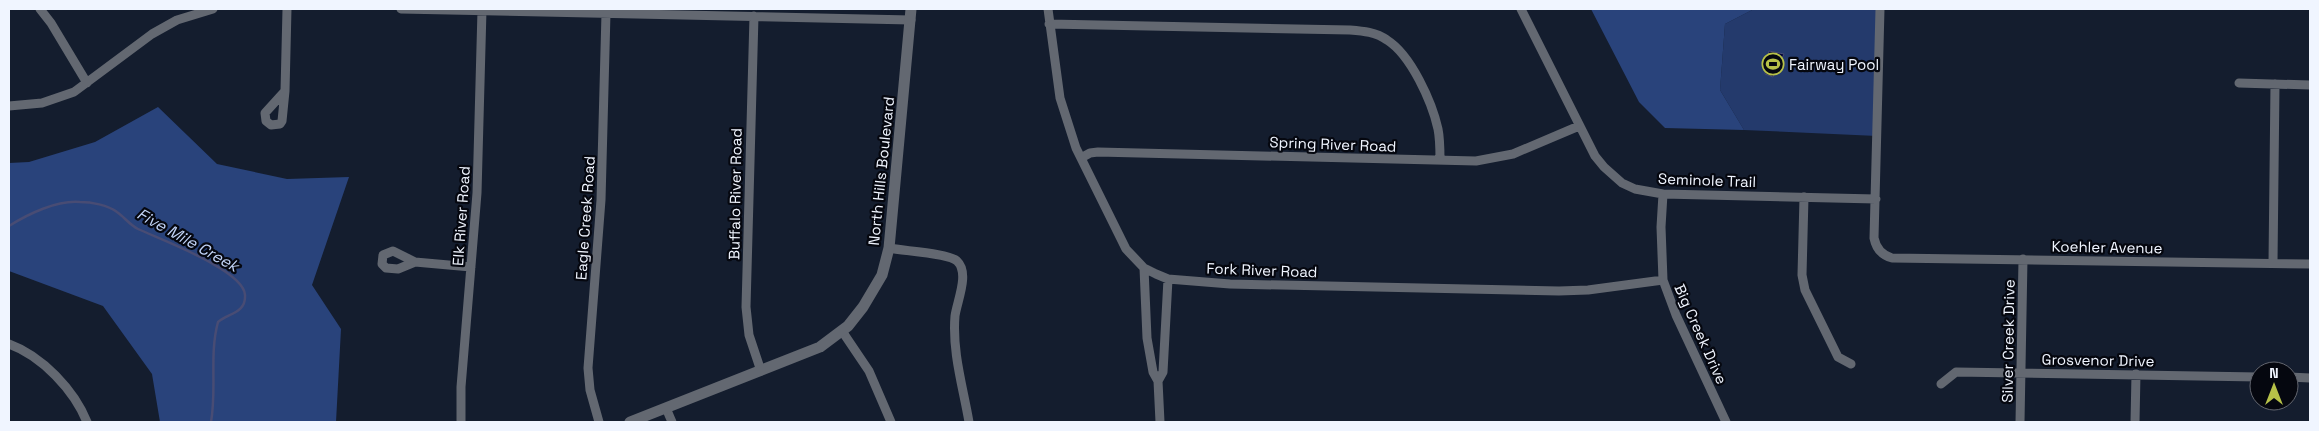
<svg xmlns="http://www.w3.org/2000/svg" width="2319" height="431" viewBox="0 0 2319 431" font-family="'Space Grotesk',sans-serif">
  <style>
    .green { fill: #243a6c }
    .forest { fill: #29437b }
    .water { fill: #000439; stroke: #484c74 }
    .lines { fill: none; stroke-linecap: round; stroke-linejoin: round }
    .stream { stroke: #484c74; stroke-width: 2.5 }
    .minor { stroke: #636871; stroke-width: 9 }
    .tertiary { stroke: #636871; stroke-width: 11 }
    .labels { text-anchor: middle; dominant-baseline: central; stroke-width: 4.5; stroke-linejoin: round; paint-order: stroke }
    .poi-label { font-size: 15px; fill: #f0f5ff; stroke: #05070f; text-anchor: start }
    .street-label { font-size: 15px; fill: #f0f5ff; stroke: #05070f }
    .water-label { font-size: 16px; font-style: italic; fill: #c1d3f6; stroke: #05070f }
  </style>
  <rect width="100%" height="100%" fill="#141d2e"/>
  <!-- green -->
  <path class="green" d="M1754,9H1880L1877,136L1744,130L1720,90L1725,24Z"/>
  <!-- forest -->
  <path class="forest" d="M1591,9H1754L1725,24L1720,90L1744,130L1665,128L1639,102Z
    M158,107L217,164L287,179L349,177L312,285L341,329L336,422H160L152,374L103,306L9,271V163L29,162L95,142Z"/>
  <!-- water -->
  <path class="water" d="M1769,51L1784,54L1773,77L1765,74Z"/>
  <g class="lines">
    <!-- stream -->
    <path class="stream" d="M9,226C28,214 57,200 80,202C91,202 108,205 117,212C124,217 130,225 138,229C159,239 244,270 245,295C246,313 229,313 218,322C209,355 217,389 211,422"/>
    <!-- minor -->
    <path class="minor" d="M40,9L51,23L87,83
      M401,9L911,20
      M1048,9L1060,98L1076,148L1126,249L1144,268L1156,274L1168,279L1230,284L1559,291L1588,290L1663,280
      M1521,9L1595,156L1604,167L1622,183L1635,189L1663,194L1876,199
      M1880,9L1874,238C1876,248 1881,255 1892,258L2310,264
      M754,16L746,307L749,335L761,371
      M1049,24L1350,30C1363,31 1376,32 1387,40C1411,55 1432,102 1438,129C1440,139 1440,150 1440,160
      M2239,83L2310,85
      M285,91L282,121L280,124L271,125L266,121L265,113Z
      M285,91L287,9
      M9,106L42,103L74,92L152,34L177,20L213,9
      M1081,158L1090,153L1098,152L1476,161L1513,154L1579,126
      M1663,194L1661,227L1663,280L1676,315L1726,422
      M1804,197L1802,275L1805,290L1838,357L1851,364
      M889,248C903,251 949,253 957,261C970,273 957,301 955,316C952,352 963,387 969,422
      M393,251L415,262L398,269L386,268L382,264L383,255Z
      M415,262L471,267
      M2273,263L2275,84
      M1144,268L1147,338L1153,372L1158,381L1160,422
      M842,331L869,371L891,422
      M9,344C42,356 74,390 87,422
      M2289,377L2310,378
      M1158,381L1163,372L1168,279
      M1941,384L1956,372L2259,377
      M666,408L672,422
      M461,422V387L477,193L482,10
      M599,422L590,390L588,368L601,200L606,13
      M2020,422L2023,259
      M2135,422L2136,374"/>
    <!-- tertiary -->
    <path class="tertiary" d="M630,422L820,347L848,326L863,307L882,275L889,248L911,9"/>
  </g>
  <!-- icons -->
  <defs>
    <g id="stadium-ring" transform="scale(1.125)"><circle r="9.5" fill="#05070f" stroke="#b7c148" stroke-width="1.5"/><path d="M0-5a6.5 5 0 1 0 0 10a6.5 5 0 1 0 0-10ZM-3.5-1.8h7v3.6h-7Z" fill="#b7c148"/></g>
  </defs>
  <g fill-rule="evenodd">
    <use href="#stadium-ring" x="1773" y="64"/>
  </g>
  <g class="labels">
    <!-- poi labels -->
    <g class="poi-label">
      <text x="1789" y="64">Fairway Pool</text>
    </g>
    <!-- street labels -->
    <g class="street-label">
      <text transform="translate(1333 144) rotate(2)">Spring River Road</text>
      <text transform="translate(881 171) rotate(-84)">North Hills Boulevard</text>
      <text transform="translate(1707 180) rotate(2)">Seminole Trail</text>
      <text transform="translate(735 194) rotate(-89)">Buffalo River Road</text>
      <text transform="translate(461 216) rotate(-86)">Elk River Road</text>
      <text transform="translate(585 218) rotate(-86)">Eagle Creek Road</text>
      <text transform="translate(2107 247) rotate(1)">Koehler Avenue</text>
      <text transform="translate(1262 270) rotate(2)">Fork River Road</text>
      <text transform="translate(1701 334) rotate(66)">Big Creek Drive</text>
      <text transform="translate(2008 341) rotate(-89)">Silver Creek Drive</text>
      <text transform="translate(2098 360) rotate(1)">Grosvenor Drive</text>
    </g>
    <!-- water labels -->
    <g class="water-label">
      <text transform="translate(188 240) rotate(29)">Five Mile Creek</text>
    </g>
  </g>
  <!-- border -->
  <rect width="2319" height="431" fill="none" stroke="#f0f5ff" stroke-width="20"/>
  <!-- north arrow -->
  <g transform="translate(2274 386)"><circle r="24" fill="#05070f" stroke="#63666f"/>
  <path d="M0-4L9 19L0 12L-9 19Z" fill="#b7c148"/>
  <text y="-8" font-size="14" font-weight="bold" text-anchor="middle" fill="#f0f5ff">N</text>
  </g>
</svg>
